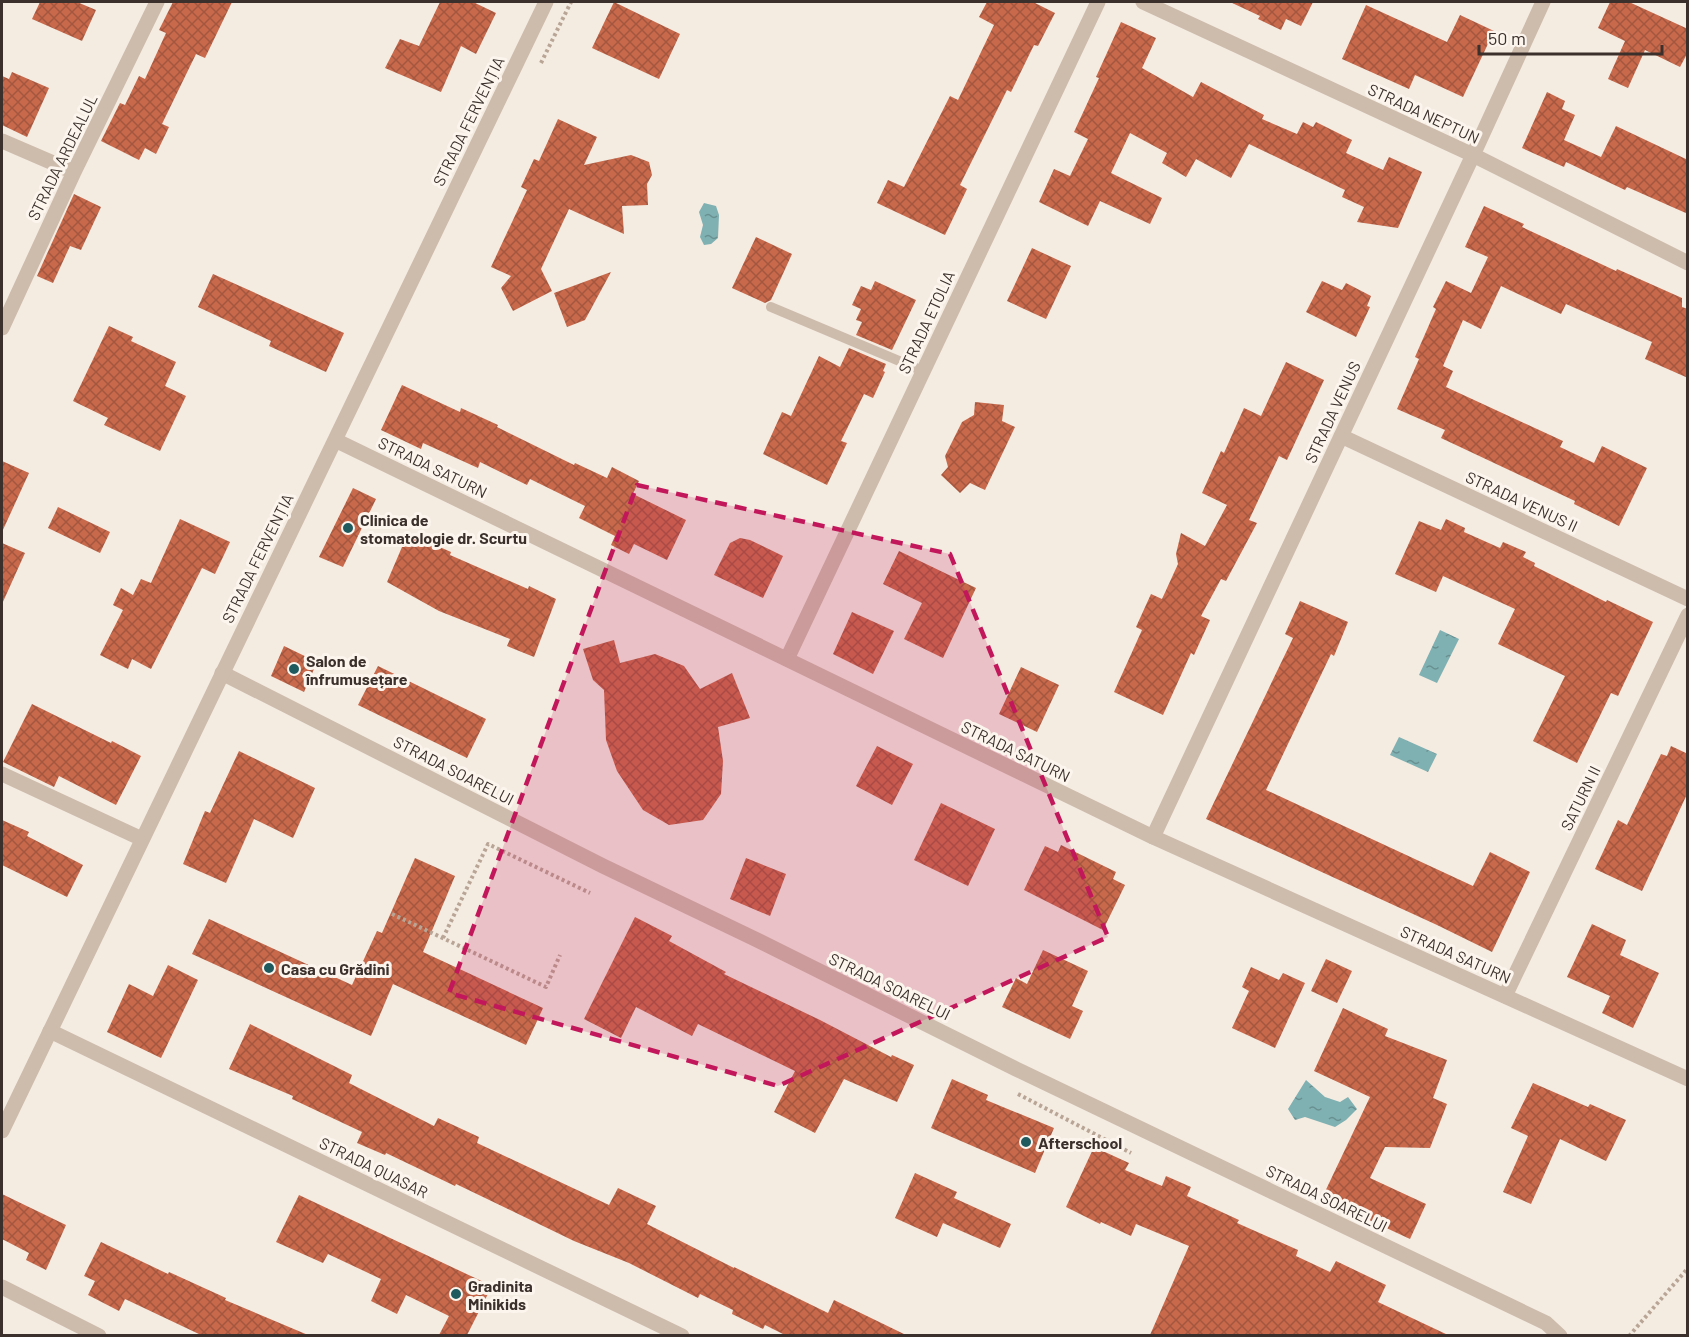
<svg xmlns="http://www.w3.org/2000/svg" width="1689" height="1337" viewBox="0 0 1689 1337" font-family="Barlow,sans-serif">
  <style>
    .water { fill: url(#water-ripples) }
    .building { fill: url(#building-cross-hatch) }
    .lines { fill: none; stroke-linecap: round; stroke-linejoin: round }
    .path { stroke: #b9a596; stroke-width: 4; stroke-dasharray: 3 3; stroke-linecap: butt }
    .service { stroke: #cdbbac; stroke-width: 10 }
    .minor { stroke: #cdbbac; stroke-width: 15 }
    .tertiary { stroke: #cdbbac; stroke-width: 15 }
    .marked { fill: #c2185b; fill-opacity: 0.2; stroke: #c2185b; stroke-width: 4.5; stroke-dasharray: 12 8; stroke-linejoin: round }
    .poi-dot { fill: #1f5a5e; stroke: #fbf5ee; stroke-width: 2 }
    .labels { text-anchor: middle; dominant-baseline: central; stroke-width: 6; stroke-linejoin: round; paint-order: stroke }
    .street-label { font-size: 16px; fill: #3b302b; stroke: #fbf5ee }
    .poi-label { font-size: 16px; font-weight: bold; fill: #3b302b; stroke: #fbf5ee; text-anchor: start }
  </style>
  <defs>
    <pattern id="water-ripples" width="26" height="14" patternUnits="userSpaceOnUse" patternTransform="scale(1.5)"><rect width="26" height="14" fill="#7fb0b2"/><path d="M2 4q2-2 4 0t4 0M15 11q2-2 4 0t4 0" fill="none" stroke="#699091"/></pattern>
    <pattern id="building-cross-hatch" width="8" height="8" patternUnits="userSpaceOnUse" patternTransform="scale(1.5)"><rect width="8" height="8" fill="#c8694b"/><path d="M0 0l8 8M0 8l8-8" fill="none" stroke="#a4573f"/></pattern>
  </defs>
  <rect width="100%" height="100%" fill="#f4ebe1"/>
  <!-- water -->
  <path class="water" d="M704,203L716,206L719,215L718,238L711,244L704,245L700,237L703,225L699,212Z
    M1440,630L1459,639L1437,683L1419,675Z
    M1399,737L1437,754L1428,772L1390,755Z
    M1306,1080L1325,1097L1340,1102L1348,1097L1357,1109L1346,1120L1335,1127L1305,1117L1295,1120L1288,1109Z"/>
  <!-- building -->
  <path class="building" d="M40,2H77L96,10L82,41L32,19Z
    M173,2H232L205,58L196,54L162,124L169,127L156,154L145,148L139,160L101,141L120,103L125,105L139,76L145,79L166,33L159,30Z
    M440,2H473L496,13L476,54L461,46L441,92L385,68L400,39L419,46Z
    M614,2L680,34L659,79L592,48Z
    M987,2H1033L1055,13L1038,46L1034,45L1011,92L1007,90L960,185L967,189L945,235L877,203L888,180L904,187L950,96L958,100L994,25L979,17Z
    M1230,2H1313L1301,26L1286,19L1281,30L1258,19L1260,16Z
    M1610,2H1629L1688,29V52L1680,67L1645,50L1628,88L1608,79L1625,41L1598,28Z
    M1366,5L1447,42L1460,15L1494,31L1463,97L1415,75L1409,89L1342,59Z
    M1121,22L1156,38L1142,68L1193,97L1201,82L1264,115L1262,119L1297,134L1303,122L1313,127L1316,122L1352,140L1346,153L1383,170L1389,157L1422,172L1398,228L1357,222L1364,207L1342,197L1345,190L1249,144L1231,178L1196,159L1186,177L1162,163L1167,153L1130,133L1111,173L1162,198L1150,224L1100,201L1088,226L1039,202L1054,169L1070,176L1088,139L1074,132L1099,78L1096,77Z
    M12,72L49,88L27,137L2,125V76L9,79Z
    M1547,92L1565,101L1562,109L1575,115L1564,140L1601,157L1616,126L1688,160V214L1627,187L1625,190L1566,162L1564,167L1522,148Z
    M558,119L597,137L584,165L631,155L649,162L652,175L647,184L648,205L622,206L624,234L569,209L541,269L552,291L513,311L501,288L511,276L491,267L527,190L521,187L534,159L539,161Z
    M74,194L101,207L81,250L70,246L53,283L37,276Z
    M1484,206L1524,224L1522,227L1616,271L1617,269L1682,298V307L1688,309V378L1645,359L1652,342L1566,304L1561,314L1501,286L1481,329L1463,320L1443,366L1453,371L1446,387L1563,441L1560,447L1594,463L1602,446L1647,468L1619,526L1574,504L1575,501L1441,438L1445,430L1397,409L1419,359L1415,357L1436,309L1433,307L1446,281L1471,293L1488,257L1465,247Z
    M756,237L792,254L771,300L765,303L732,288Z
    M1032,248L1071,266L1046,319L1007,301Z
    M611,272L585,320L567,327L554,293Z
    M213,274L344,333L326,372L269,346L271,341L198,307Z
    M875,281L916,300L892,350L856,335L862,322L856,320L861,309L852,305L861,286L871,290Z
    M1322,281L1342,290L1346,283L1371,296L1367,306L1370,307L1356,337L1306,312Z
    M109,326L133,337L131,341L176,362L165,386L186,396L160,451L104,425L108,418L73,401Z
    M849,348L886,364L883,371L885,372L873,398L864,394L841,441L847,443L827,485L763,454L782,412L791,416L819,356L840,367Z
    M1286,362L1324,380L1287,460L1279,456L1249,520L1257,523L1226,581L1221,579L1201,616L1210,620L1194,655L1191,653L1163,715L1114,692L1142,630L1136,627L1151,594L1162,599L1178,564L1176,554L1181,533L1205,546L1227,505L1202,493L1221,451L1224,453L1244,408L1261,416Z
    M402,385L460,412L461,408L498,425L497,427L574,465L575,463L607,478L612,467L639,481L633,494L686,520L667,560L634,544L629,554L611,545L615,536L579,518L585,506L530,479L527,485L480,462L478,468L423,443L421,449L381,430Z
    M975,402L1004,405L1002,421L1015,427L985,490L970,483L960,493L941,475L948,467L945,456L962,422L974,415Z
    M2,461L29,473L2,532Z
    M353,488L376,499L343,567L319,557Z
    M58,507L110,532L100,553L48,528Z
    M180,519L230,542L215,574L202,568L151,669L132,659L128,669L100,655L123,610L113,605L121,588L133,595L141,579L151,583Z
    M1446,519L1465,528L1464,532L1500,548L1503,542L1526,552L1523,557L1535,563L1534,566L1606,602L1607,600L1653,622L1618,696L1611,693L1577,763L1533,741L1565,676L1498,644L1515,609L1443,576L1436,592L1395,574L1419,521L1441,530Z
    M408,533L451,552L450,555L528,589L529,586L556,599L534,657L507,646L510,639L439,611L387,582Z
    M740,538L750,540L783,556L763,598L714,575L730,543Z
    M2,543L25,553L2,604Z
    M899,551L976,588L943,658L904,639L922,603L883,584Z
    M1300,601L1348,622L1334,656L1331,654L1266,790L1473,886L1490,852L1530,872L1492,952L1437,925L1206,819L1293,638L1285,634Z
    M852,612L894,631L873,674L833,654Z
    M614,640L620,663L655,654L684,666L700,689L732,673L750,718L718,727L723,761L721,794L703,820L669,825L643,810L617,771L606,740L604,690L593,680L583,649Z
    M284,646L317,662L304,692L271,676Z
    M378,666L486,719L467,758L358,705Z
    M1021,667L1059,685L1037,732L999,714Z
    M32,704L111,743L112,741L141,756L116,805L59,776L54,787L3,762Z
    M877,746L913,764L892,805L856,786Z
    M1671,746L1688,754V792L1642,891L1595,869L1618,820L1627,825L1661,754L1667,756Z
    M239,751L315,788L293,838L254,819L226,883L183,864L205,811L210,813Z
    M941,803L995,829L968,886L914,860Z
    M2,820L29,832L27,836L83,865L67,897L2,865Z
    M1061,845L1116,872L1113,879L1125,885L1103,930L1024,890L1045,846L1058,852Z
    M415,858L455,876L423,952L543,1008L526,1045L393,984L371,1036L192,954L209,919L352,985L377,931L382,933Z
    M746,858L786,874L770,916L730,899Z
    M635,917L672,936L669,941L726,972L724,974L820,1020L891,1057L892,1055L914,1065L897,1102L844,1079L815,1133L774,1112L795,1071L698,1024L692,1036L636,1007L621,1038L584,1019Z
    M1592,924L1626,940L1620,955L1659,973L1633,1028L1602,1013L1610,996L1567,977Z
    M1043,950L1088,971L1072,1006L1083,1011L1070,1039L1002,1007L1016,978L1027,984Z
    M1326,959L1352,971L1337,1003L1311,991Z
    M168,965L198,980L161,1058L107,1032L129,984L153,996Z
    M1251,967L1279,980L1283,973L1305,983L1275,1048L1232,1028L1249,991L1242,987Z
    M1343,1008L1388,1029L1385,1036L1447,1060L1433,1098L1447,1104L1430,1148L1385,1147L1370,1178L1426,1204L1410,1239L1322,1198L1370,1097L1314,1071Z
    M250,1024L352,1075L349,1083L434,1126L438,1118L479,1137L477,1143L609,1205L618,1188L656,1206L647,1224L734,1268V1267L828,1313L834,1300L906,1335H785L765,1325L763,1329L732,1314L733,1310L700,1294L698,1298L629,1263L574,1241L456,1184L455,1186L386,1153L385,1155L357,1143L362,1132L292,1099L293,1096L229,1069Z
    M952,1079L988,1095L986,1100L1054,1128L1035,1173L931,1128Z
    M1533,1083L1588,1107L1590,1104L1626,1120L1606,1161L1560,1139L1531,1204L1503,1192L1528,1136L1511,1128Z
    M1094,1147L1129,1163L1125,1170L1162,1186L1166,1176L1191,1187L1187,1196L1239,1220L1237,1223L1298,1250L1296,1256L1330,1272L1336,1261L1386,1285L1378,1302L1448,1335H1150L1189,1246L1136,1224L1131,1236L1101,1222L1100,1224L1066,1207Z
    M915,1173L957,1192L954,1198L1011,1224L1000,1248L943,1223L937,1237L895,1218Z
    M2,1194L66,1225L46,1270L26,1260L29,1253L2,1239Z
    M299,1195L492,1286L467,1335H439L449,1316L406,1295L397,1314L371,1301L381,1279L328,1254L323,1263L276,1242Z
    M101,1242L168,1274L169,1272L226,1298L225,1300L308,1335H201L125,1299L119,1311L88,1295L95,1281L84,1276Z"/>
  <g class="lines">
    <!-- path -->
    <path class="path" d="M541,63L571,2
      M392,914L546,987L560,955
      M443,938L488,844L590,893
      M1018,1094L1131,1153
      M1629,1336L1688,1268"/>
    <!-- service -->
    <path class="service" d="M771,307L923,371"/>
    <!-- minor -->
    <path class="minor" d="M1143,2L1473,155L1688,263
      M2,141L74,172
      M2,328L74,172L157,2
      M1341,436L1688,599
      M787,659L1098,2
      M222,673L603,866L753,938L1016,1069L1546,1323L1560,1336
      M1153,837L1473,155L1543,2
      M1505,996L1688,615
      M50,1031L682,1336
      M2,1287L99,1336"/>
    <!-- tertiary -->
    <path class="tertiary" d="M335,440L1153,837L1688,1079
      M2,774L142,839
      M2,1131L546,2"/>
  </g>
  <!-- marked area -->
  <path class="marked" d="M637,485L950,554L1108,937L778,1086L449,993Z"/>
  <!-- markers -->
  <g class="poi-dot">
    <circle cx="348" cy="528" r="6"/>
    <circle cx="294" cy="669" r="6"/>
    <circle cx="269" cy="968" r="6"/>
    <circle cx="1026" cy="1142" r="6"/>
    <circle cx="456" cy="1294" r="6"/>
  </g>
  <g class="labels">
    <!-- street labels -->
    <g class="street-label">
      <text transform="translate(1424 113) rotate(25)">STRADA NEPTUN</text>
      <text transform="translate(468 121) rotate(-64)">STRADA FERVENȚIA</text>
      <text transform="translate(62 157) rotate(-64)">STRADA ARDEALUL</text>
      <text transform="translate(926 322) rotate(-65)">STRADA ETOLIA</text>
      <text transform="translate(1332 412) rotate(-65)">STRADA VENUS</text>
      <text transform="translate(433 467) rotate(26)">STRADA SATURN</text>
      <text transform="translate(1522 501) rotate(25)">STRADA VENUS II</text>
      <text transform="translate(257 558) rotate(-64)">STRADA FERVENȚIA</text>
      <text transform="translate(1016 751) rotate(26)">STRADA SATURN</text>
      <text transform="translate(454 770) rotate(27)">STRADA SOARELUI</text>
      <text transform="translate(1580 798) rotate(-64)">SATURN II</text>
      <text transform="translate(1456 954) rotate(24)">STRADA SATURN</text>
      <text transform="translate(890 986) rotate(26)">STRADA SOARELUI</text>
      <text transform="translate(374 1167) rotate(26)">STRADA QUASAR</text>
      <text transform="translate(1327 1198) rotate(26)">STRADA SOARELUI</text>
    </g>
    <!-- poi labels -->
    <g class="poi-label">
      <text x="360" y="519">Clinica de<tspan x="360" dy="18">stomatologie dr. Scurtu</tspan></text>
      <text x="306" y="660">Salon de<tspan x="306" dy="18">înfrumusețare</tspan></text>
      <text x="281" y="968">Casa cu Grădini</text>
      <text x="1038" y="1142">Afterschool</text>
      <text x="468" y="1285">Gradinita<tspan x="468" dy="18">Minikids</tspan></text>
    </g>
  </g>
  <!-- border -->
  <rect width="1689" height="1337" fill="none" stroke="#3b302b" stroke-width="6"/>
  <!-- scale -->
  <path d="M1479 45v9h183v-9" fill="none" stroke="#3b302b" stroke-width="3"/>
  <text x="1488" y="45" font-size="18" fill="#3b302b" stroke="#fbf5ee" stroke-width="4.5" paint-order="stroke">50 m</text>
</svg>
